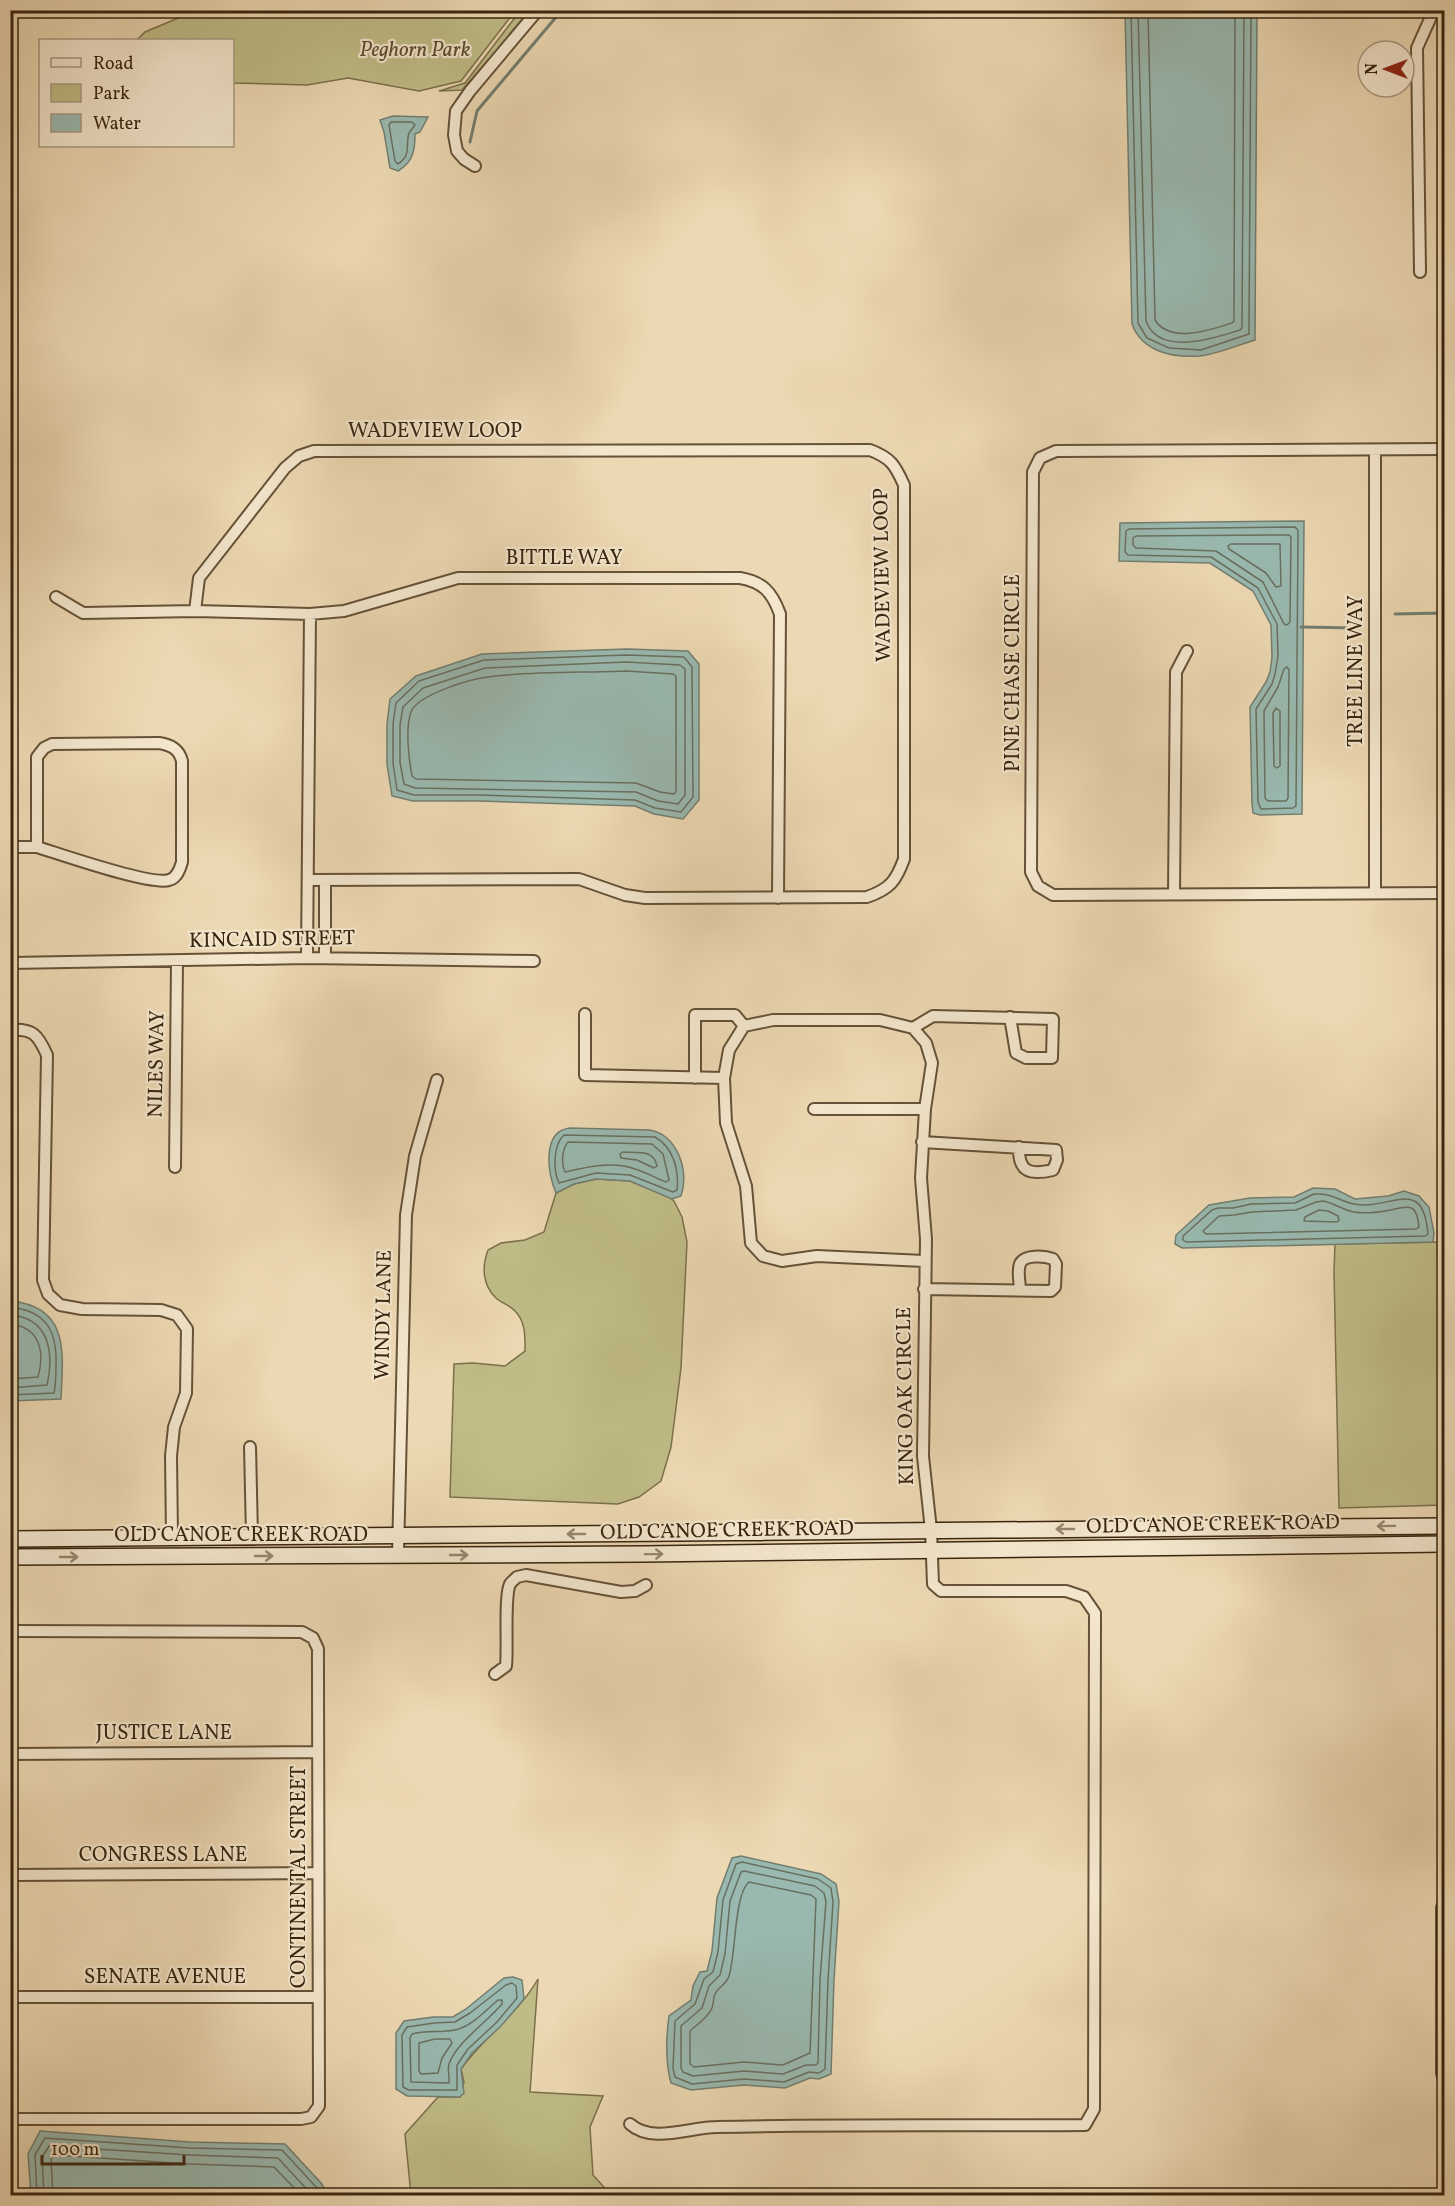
<svg xmlns="http://www.w3.org/2000/svg" width="1455" height="2206" viewBox="0 0 1455 2206" font-family="Vollkorn,serif">
  <style>
    .green { fill: #bfbc87; stroke: #7c704b; stroke-width: 1.5 }
    .water { fill: #99b9b0; stroke: #737e70; stroke-width: 1.5 }
    .lines { fill: none; stroke-linecap: round; stroke-linejoin: round }
    .shore { stroke: #696f60; stroke-width: 1.5 }
    .stream { stroke: #737e70; stroke-width: 3 }
    .minor-casing { stroke: #665238; stroke-width: 14 }
    .secondary-casing { stroke: #39250f; stroke-width: 18 }
    .minor { stroke: #f3e6cd; stroke-width: 10 }
    .secondary { stroke: #f3e6cd; stroke-width: 15 }
    .oneway { stroke: #96866e }
    .labels { text-anchor: middle; dominant-baseline: central; stroke-width: 4.5; stroke-linejoin: round; paint-order: stroke }
    .park-label { font-size: 21px; font-style: italic; fill: #5a4b2d; stroke: #f3e6cd }
    .street-label { font-size: 21px; fill: #39250f; stroke: #f3e6cd }
  </style>
  <rect width="100%" height="100%" fill="#ecd8b2"/>
  <filter id="stains"><feTurbulence type="fractalNoise" baseFrequency=".00333" numOctaves="4"/><feColorMatrix values="0 0 0 0 .2 0 0 0 0 .09 0 0 0 0 .02 0 0 0 .5 -.17"/></filter>
  <radialGradient id="worn" r=".72"><stop offset=".6" stop-color="#630" stop-opacity="0"/><stop offset="1" stop-color="#630" stop-opacity=".3"/></radialGradient>
  <!-- green -->
  <path class="green" d="M195,11V10L515,11L461,81L419,91L348,78L307,85L233,83L232,40H137L145,32Z
    M520,11H531L462,90L439,91L465,83Z
    M596,1179L630,1181L669,1197L674,1201L682,1217L687,1242L681,1368L671,1447L661,1481L639,1497L618,1504L450,1497L454,1364L473,1363L505,1366L525,1351C525,1337 526,1322 515,1311C510,1305 501,1303 496,1298C482,1285 482,1266 488,1250L501,1243L525,1240L544,1232L556,1193L574,1184Z
    M1444,1242V1505L1339,1508L1334,1272L1335,1244Z
    M538,1979L530,2092L603,2096L590,2127L593,2175L611,2195H411L405,2134L438,2097H460L464,2082L461,2069C484,2037 518,2014 538,1979Z"/>
  <!-- water -->
  <path class="water" d="M1125,11H1257L1255,340C1238,345 1218,354 1200,356C1173,358 1142,352 1132,324Z
    M393,116L428,117L420,132L415,134C415,151 413,162 398,171L390,168L384,132L380,120Z
    M1304,521L1302,814L1260,815L1253,813L1252,803L1250,707L1266,682L1270,672L1272,657L1271,625L1253,591L1210,563L1119,561L1120,523Z
    M627,649L688,651L699,664V800L683,819L654,814L635,806L480,801H413L392,796L387,764V724L390,699L416,676L482,654Z
    M570,1128L649,1130C677,1133 690,1172 681,1196L672,1199L630,1181L596,1179L574,1184L556,1193C548,1174 541,1131 570,1128Z
    M1313,1188L1335,1189L1355,1199L1388,1196L1404,1191L1419,1196L1429,1207L1434,1233L1433,1242L1182,1248L1175,1244L1176,1235L1209,1205L1250,1198L1294,1197Z
    M11,1301C70,1307 63,1353 61,1399L11,1401Z
    M741,1856L821,1874L836,1884L839,1901L834,1980L831,2074L819,2079L810,2078L785,2088L744,2085L691,2090L671,2083C665,2061 666,2038 669,2016L691,2000L693,1986L700,1972L707,1971L712,1951L717,1898L732,1858Z
    M513,1977L522,1980L524,1999L501,2026L472,2053L461,2069L464,2093L460,2097L407,2096L396,2089V2033L404,2021L433,2017H453L466,2009L504,1978Z
    M40,2131L190,2142L285,2144L321,2183L329,2195H31L28,2154Z"/>
  <g class="lines">
    <!-- shore -->
    <path class="shore" d="M1131,10L1138,323L1147,338L1169,348L1201,350L1249,334L1251,10
      M1138,10L1146,321C1159,357 1215,338 1240,330L1242,328L1244,10
      M1148,10L1155,320C1170,344 1210,330 1232,323L1234,321L1235,10
      M391,122H412L415,125C413,128 411,130 409,133C405,145 412,155 398,164L395,161L389,125Z
      M1295,527L1298,530L1296,806L1293,808L1261,809L1258,802L1256,709L1272,684L1275,674L1278,656L1277,624L1258,588L1211,557L1128,555L1125,552L1126,531L1129,529Z
      M1289,535L1291,537L1290,622L1287,625L1284,624L1263,582L1216,551L1136,548L1133,545V538L1136,536Z
      M1231,544H1280L1281,586L1276,587L1266,573L1229,549L1228,546Z
      M626,655L684,657L692,667L693,797L681,812L655,808L635,800L480,795H414L397,790L393,763V724L396,703L419,681L484,660Z
      M626,662L680,665L685,669V795L678,804L658,801L636,792L415,788L404,784L400,762V725L403,707L423,688L485,668Z
      M1287,667L1289,670L1288,798L1286,801H1268L1265,798L1264,711L1278,687L1284,669Z
      M626,671L673,674L676,676V791L674,794L660,792L636,783L416,779L412,776C409,760 405,728 411,712C417,695 470,679 488,677C533,671 581,673 626,671Z
      M1276,708L1280,711V766L1277,768L1274,766L1273,713Z
      M564,1135L655,1137C674,1148 679,1170 677,1190L673,1192L630,1175L596,1173L559,1183C553,1170 553,1145 564,1135Z
      M568,1142L652,1144L663,1154L669,1180L666,1182C655,1178 646,1172 635,1169C613,1161 587,1167 565,1172C561,1164 562,1149 568,1142Z
      M623,1152C637,1153 654,1149 657,1166L654,1168L637,1160L621,1158L620,1154Z
      M1314,1194C1334,1193 1338,1201 1354,1204C1390,1211 1423,1174 1428,1234L1425,1236L1186,1242L1183,1240V1236L1212,1210L1218,1208H1233L1251,1204L1295,1203Z
      M1323,1201C1334,1203 1343,1210 1354,1212C1365,1214 1380,1212 1391,1210C1410,1205 1417,1204 1419,1227L1416,1229L1206,1234L1203,1231L1219,1216L1234,1215L1252,1212L1296,1210L1316,1202Z
      M1319,1210L1328,1211L1338,1216L1339,1220L1337,1222L1304,1221L1305,1217Z
      M10,1307C46,1311 57,1330 56,1365C56,1374 56,1384 54,1393L10,1395
      M10,1315C50,1318 54,1353 47,1385L10,1388
      M10,1324C40,1327 45,1352 38,1377L10,1379
      M742,1862L818,1879L831,1888L833,1902L828,1980L825,2069L819,2073L809,2072L784,2082L744,2079L692,2084L675,2077L673,2068L675,2021L695,2004L704,1979L713,1972L718,1952L723,1900L736,1864Z
      M744,1871L815,1886L824,1893L826,1902L820,1979L818,2063L816,2065H806L783,2074L744,2071L693,2076L683,2072L681,2068V2026L702,2008L709,1986L720,1975L725,1954L730,1901L741,1872Z
      M749,1882L811,1895L816,1899L810,2053L783,2065L744,2062L694,2067L690,2064V2031C697,2024 708,2018 712,2008C714,2003 713,1998 715,1994C718,1987 726,1985 729,1976C736,1955 734,1894 749,1882Z
      M512,1983L516,1986L517,1998L497,2022L468,2049L457,2065V2090H409L403,2087L402,2035L407,2027L434,2023L455,2022L470,2013L506,1985Z
      M498,2000H502V2004C487,2022 456,2043 449,2064C447,2070 450,2077 449,2083L411,2082L410,2038L412,2034C426,2030 441,2033 455,2030C471,2027 486,2010 498,2000Z
      M435,2039H450L452,2043L442,2058L438,2073L421,2074L419,2071V2043Z
      M37,2196L35,2155L45,2138L190,2148L282,2150L316,2187L322,2196
      M44,2196L42,2157L49,2146L190,2155L278,2158L313,2196
      M53,2196L51,2159L55,2155L189,2164L274,2167L302,2196"/>
    <!-- stream -->
    <path class="stream" d="M470,142L477,111L562,10
      M1395,614L1444,613
      M1301,627L1357,628"/>
    <!-- minor casing -->
    <g class="minor-casing">
      <path id="minor" d="M10,29L11,35
        M475,166L464,159L457,151L454,135L456,111L470,91L538,10
        M1420,272L1417,48L1434,10
        M1444,449L1056,451L1040,458L1033,472L1031,872L1038,886L1053,895L1444,893
        M1375,450V892
        M56,597L83,613L195,611L310,614L344,611L458,578H740C763,582 772,592 780,614L778,898
        M195,611L199,578L285,468L299,456L314,451L870,450C891,458 895,465 904,485V859C896,881 890,889 867,897L645,898L625,895L579,879L308,880
        M159,743C171,745 179,749 182,761V862C180,869 177,878 169,880C151,886 60,854 37,847V757L44,748L52,744Z
        M10,847H37
        M1174,893L1176,672L1187,651
        M307,958L310,614
        M325,958V880
        M10,963L307,958L534,961
        M585,1014V1075L724,1078
        M913,1028L933,1016L1053,1019L1052,1058H1026L1016,1053L1010,1017
        M10,1030C33,1028 38,1035 47,1055L43,1280L48,1294L60,1305L82,1309L161,1310L177,1315L187,1329L186,1393L174,1427L171,1456L172,1537
        M695,1078V1015H735L744,1026
        M814,1109H925
        M922,1142L1056,1150L1057,1160L1053,1170C1031,1175 1018,1173 1019,1147
        M175,1167L177,961
        M924,1289L1051,1291L1055,1287L1056,1264L1053,1259C1045,1256 1024,1254 1020,1264C1017,1271 1020,1283 1020,1290
        M250,1447L252,1536
        M398,1555L406,1215L415,1156L437,1080
        M10,1631L302,1632L313,1638L318,1649C317,1801 319,1953 319,2106L311,2117L301,2119H10
        M495,1674L506,1666C508,1648 504,1596 510,1584C512,1581 515,1579 517,1577L526,1575L621,1592L635,1591L646,1585
        M10,1754L318,1752
        M10,1875L317,1873
        M1444,1902L1442,1908V2073L1444,2079
        M10,1997H319
        M630,2124C652,2144 690,2127 717,2127C840,2124 963,2126 1085,2125L1094,2109L1095,1613L1084,1597L1066,1591H941L933,1584L931,1530L923,1456L926,1239L921,1178L925,1109L932,1063L926,1043L913,1028L880,1020H773L744,1026L729,1050L724,1078L726,1123L746,1186L751,1243L763,1256L782,1261L817,1256L924,1261"/>
    </g>
    <!-- secondary casing -->
    <g class="secondary-casing">
      <path id="secondary" d="M10,1539L1444,1526
        M10,1557L643,1554L1444,1544"/>
    </g>
    <!-- minor -->
    <use href="#minor" class="minor"/>
    <!-- secondary -->
    <use href="#secondary" class="secondary"/>
  </g>
  <!-- one-way arrows -->
  <defs><path id="oneway-shaft" d="M-6 0H5M1.5-3L5.5 0L1.5 3" fill="none" stroke-width="1.6" stroke-linecap="round" stroke-linejoin="round" transform="scale(1.5)"/></defs>
  <g class="oneway">
    <use href="#oneway-shaft" transform="translate(1386 1526) rotate(179)"/>
    <use href="#oneway-shaft" transform="translate(1065 1529) rotate(180)"/>
    <use href="#oneway-shaft" transform="translate(576 1534) rotate(180)"/>
    <use href="#oneway-shaft" transform="translate(654 1554) rotate(-1)"/>
    <use href="#oneway-shaft" transform="translate(459 1555)"/>
    <use href="#oneway-shaft" transform="translate(264 1556)"/>
    <use href="#oneway-shaft" transform="translate(69 1557)"/>
  </g>
  <g class="labels">
    <!-- park labels -->
    <g class="park-label">
      <text x="415" y="50">Peghorn Park</text>
    </g>
    <!-- street labels -->
    <g class="street-label">
      <text x="435" y="431">WADEVIEW LOOP</text>
      <text x="564" y="558">BITTLE WAY</text>
      <text transform="translate(883 575) rotate(-91)">WADEVIEW LOOP</text>
      <text transform="translate(1356 671) rotate(-90)">TREE LINE WAY</text>
      <text transform="translate(1013 673) rotate(-90)">PINE CHASE CIRCLE</text>
      <text transform="translate(272 940) rotate(-1)">KINCAID STREET</text>
      <text transform="translate(157 1064) rotate(-89)">NILES WAY</text>
      <text transform="translate(384 1315) rotate(-89)">WINDY LANE</text>
      <text transform="translate(906 1396) rotate(-91)">KING OAK CIRCLE</text>
      <text transform="translate(1213 1525) rotate(-1)">OLD CANOE CREEK ROAD</text>
      <text transform="translate(727 1531) rotate(-1)">OLD CANOE CREEK ROAD</text>
      <text x="241" y="1535">OLD CANOE CREEK ROAD</text>
      <text x="164" y="1733">JUSTICE LANE</text>
      <text x="163" y="1855">CONGRESS LANE</text>
      <text transform="translate(299 1877) rotate(-90)">CONTINENTAL STREET</text>
      <text x="165" y="1977">SENATE AVENUE</text>
    </g>
  </g>
  <!-- margin -->
  <rect width="1455" height="2206" fill="none" stroke="#ecd8b2" stroke-width="36"/>
  <rect x="12" y="12" width="1431" height="2182" fill="none" stroke="#39250f" stroke-width="3"/>
  <rect x="18" y="18" width="1419" height="2170" fill="none" stroke="#39250f" stroke-width="1.5"/>
  <!-- legend -->
  <rect x="39" y="39" width="195" height="108" fill="#f3e6cd" stroke="#a99981" stroke-width="1.5"/>
  <rect x="51" y="58" width="30" height="9" fill="#f3e6cd" stroke="#a99981" stroke-width="1.5"/>
  <text x="93" y="69" font-size="18" fill="#39250f">Road</text>
  <rect x="51" y="84" width="30" height="18" fill="#bfbc87" stroke="#a99981" stroke-width="1.5"/>
  <text x="93" y="99" font-size="18" fill="#39250f">Park</text>
  <rect x="51" y="114" width="30" height="18" fill="#99b9b0" stroke="#a99981" stroke-width="1.5"/>
  <text x="93" y="129" font-size="18" fill="#39250f">Water</text>
  <!-- north arrow -->
  <g transform="translate(1386 69) rotate(270)"><circle r="28" fill="#f3e6cd" stroke="#a99981" stroke-width="1.5"/>
  <path d="M0-4.5L10 22L0 15L-10 22Z" fill="#8f2418"/>
  <text y="-9" font-size="16" font-weight="bold" text-anchor="middle" fill="#39250f">N</text>
  </g>
  <!-- scale -->
  <path d="M42 2155v9h142v-9" fill="none" stroke="#39250f" stroke-width="3"/>
  <text x="51" y="2155" font-size="18" fill="#39250f" stroke="#f3e6cd" stroke-width="4.5" paint-order="stroke">100 m</text>
  <rect width="100%" height="100%" filter="url(#stains)"/>
  <rect width="100%" height="100%" fill="url(#worn)"/>
</svg>
